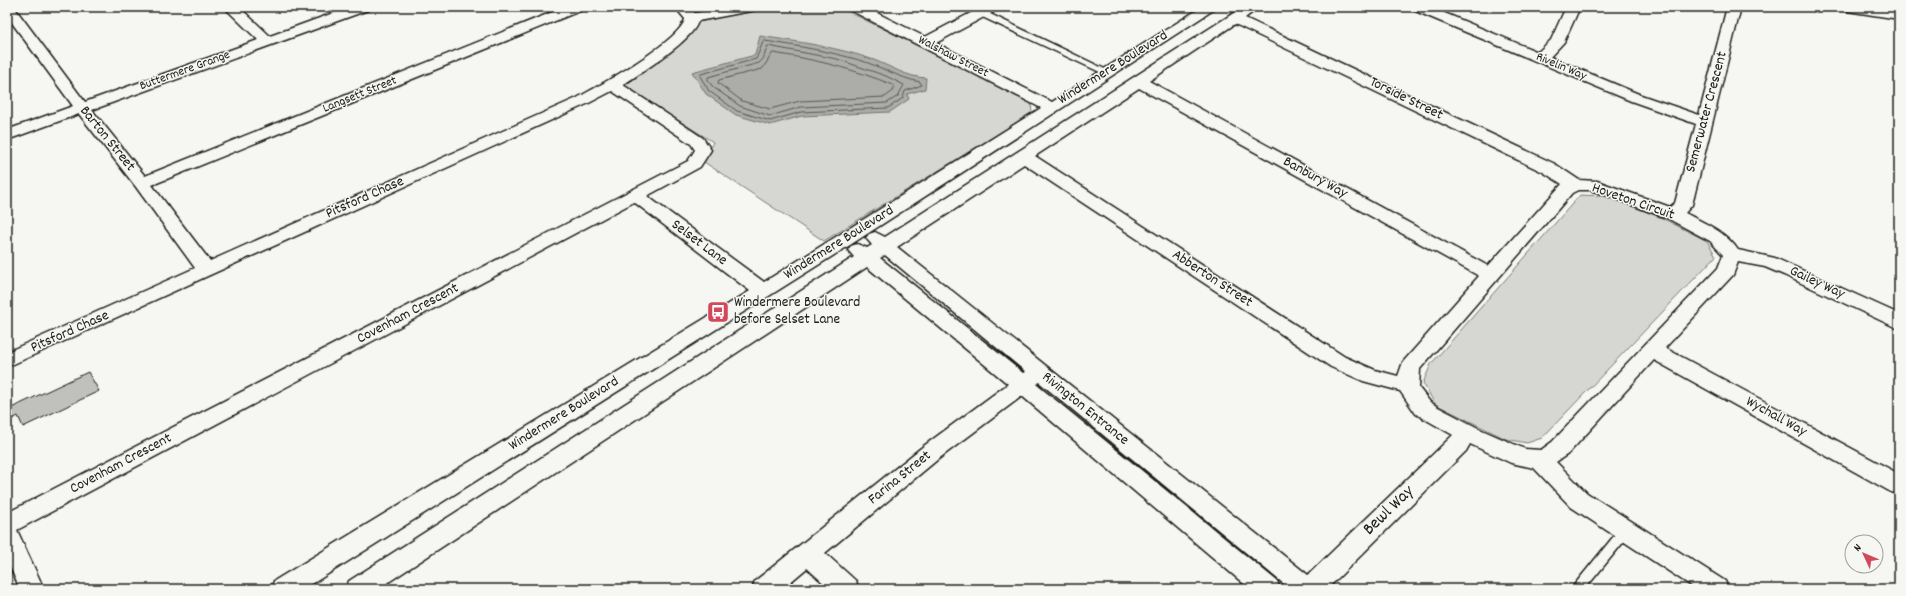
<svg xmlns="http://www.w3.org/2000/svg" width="1906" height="596" viewBox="0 0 1906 596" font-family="Dekko,sans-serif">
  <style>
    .green { fill: #d6d6d2; stroke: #797977 }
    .water { fill: #acaca9; stroke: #727271 }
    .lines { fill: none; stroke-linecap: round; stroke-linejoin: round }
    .shore { stroke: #565654; stroke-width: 1 }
    .building { fill: #c0c0bd; stroke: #1c1c1c }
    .lane-casing { stroke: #1c1c1c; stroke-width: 3 }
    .street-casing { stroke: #1c1c1c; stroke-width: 3 }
    .lane { fill: #f6f6f2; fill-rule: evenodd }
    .street { fill: #f6f6f2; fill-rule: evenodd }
    .labels { text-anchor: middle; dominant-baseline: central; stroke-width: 3; stroke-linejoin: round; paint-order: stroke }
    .far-street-label { font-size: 13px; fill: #1c1c1c; stroke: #f6f6f2 }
    .street-label { font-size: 15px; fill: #1c1c1c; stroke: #f6f6f2 }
    .poi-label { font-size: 15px; fill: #1c1c1c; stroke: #f6f6f2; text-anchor: start }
    .near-street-label { font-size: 18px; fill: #1c1c1c; stroke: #f6f6f2 }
  </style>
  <rect width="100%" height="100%" fill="#f6f6f2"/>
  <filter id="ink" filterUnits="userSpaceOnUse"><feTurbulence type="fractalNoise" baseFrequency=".025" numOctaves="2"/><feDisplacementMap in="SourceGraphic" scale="8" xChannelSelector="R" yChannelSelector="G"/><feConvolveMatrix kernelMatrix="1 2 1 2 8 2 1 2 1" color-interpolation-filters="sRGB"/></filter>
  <g filter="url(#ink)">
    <!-- green -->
    <path class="green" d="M767,7H839L1031,102L1032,113L824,241L704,162L713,142L620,84L681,42L699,22Z
      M1580,195L1606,196L1662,218L1707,241L1716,256L1542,438L1527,443L1506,439L1435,404L1423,383L1431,364Z"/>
    <!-- water -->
    <path class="water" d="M760,36C799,42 838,47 874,60C892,67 907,77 926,78L925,89L907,94L909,99L890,112L802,116L770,125L736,115L706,94L692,72L755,55Z"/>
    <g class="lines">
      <!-- shore -->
      <path class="shore" d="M765,41C797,46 828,51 859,60C880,66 899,78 920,82L922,85L905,91L903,98L888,108L801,112L770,121L737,111L709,91L700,76L701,74L756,59L763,42Z
        M768,46L837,59L886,76L904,85L898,96L887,103L801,107L770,116L740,106L713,87L708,80V77L759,63L763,59Z
        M773,53C814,59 854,69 893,85L894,88L892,92L885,97L800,101L770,109L742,101L718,83L719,80L762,69Z"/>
    </g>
    <!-- building -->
    <path class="building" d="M88,372L99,391L23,427L18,416L7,422V410Z"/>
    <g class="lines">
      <!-- lane casing -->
      <g class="lane-casing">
        <path id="lane" d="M978,11H984L1111,72L1110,74H1104L978,15Z
          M1626,525L1630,526L1632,530L1630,534L1585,589H1571L1622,526Z"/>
      </g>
      <!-- street casing -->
      <g class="street-casing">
        <path id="street" d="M7,7H14L85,102L258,40L224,7H239L270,36L350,7H370L368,10L92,110L145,176L565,7H584L582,10L152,185L210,261L577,98C599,86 680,41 685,19L675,7H689L695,13L729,7H758L756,10L751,11L698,21C694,40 640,73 623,85L703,138L711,150L700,167L647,196L764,282L1041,108L850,10L848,7H865L925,37L982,7H999L997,10L936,43L1052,102L1202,7H1218L850,245L304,589H271L274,581L750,291L634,202L17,530L44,589H20L7,560V513L688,161L695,150L691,144L612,91L587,104L7,367V352L195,268L136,187L79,114L7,140V130L73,106L7,16Z
          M1243,7H1259L1245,18L1555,164L1579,180L1597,181L1670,207L1675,203L1696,124L1631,101L1413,10L1411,7H1430L1538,52L1551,40L1566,7H1580L1564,42L1550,57L1641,95L1699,115L1727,7H1741L1692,205L1685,213C1704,223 1725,231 1738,250L1775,258L1899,314V329L1784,275L1765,267L1738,262L1733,275L1665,348L1899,474V494L1891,492L1654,360L1568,454L1556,462L1587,493L1725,581L1728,589H1696L1571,507L1534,468L1511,463L1470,444L1466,451L1327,589H1290L1039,382L1037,385L1277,581L1280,589H1250L1022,396L937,460L825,553L856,581L859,589H830L807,568L782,589H752L755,581L921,448L1008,384L867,267L378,589H346L349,581L854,257L848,250L851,246L857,244L867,248L872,245L866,238L869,234L875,232L885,237ZM1235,24L1543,172L1562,184L1488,266L1149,81ZM1139,88L1479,276L1403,362L1398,376L1375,370L1345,357L1035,156ZM1024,164L1331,367L1363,381L1400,391L1416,414L1453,435L1308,575L897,247ZM1578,190H1590L1608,196L1667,218L1710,241L1723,255L1718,268L1552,442L1541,450L1525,449L1482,430L1438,407L1430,402L1419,388L1420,369L1572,193ZM885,255L1026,372L1023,373L880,258Z
          M1840,7H1873L1899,11V19L1847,11L1842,10Z"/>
      </g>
      <!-- lane -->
      <use href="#lane" class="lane"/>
      <!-- street -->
      <use href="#street" class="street"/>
    </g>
  </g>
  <!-- icons -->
  <defs>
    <g id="bus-square" transform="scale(1.15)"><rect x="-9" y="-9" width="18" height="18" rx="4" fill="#d1495b" stroke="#f6f6f2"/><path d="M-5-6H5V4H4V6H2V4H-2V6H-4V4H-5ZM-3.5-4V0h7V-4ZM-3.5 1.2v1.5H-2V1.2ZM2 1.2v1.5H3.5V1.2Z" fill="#fff"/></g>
  </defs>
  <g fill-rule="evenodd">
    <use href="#bus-square" x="718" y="312"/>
  </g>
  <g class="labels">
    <!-- far-street labels -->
    <g class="far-street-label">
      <text transform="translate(953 57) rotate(27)">Walshaw Street</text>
      <text transform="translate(1561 67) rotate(23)">Rivelin Way</text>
      <text transform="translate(185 71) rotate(-20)">Buttermere Grange</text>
      <text transform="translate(360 95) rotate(-22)">Langsett Street</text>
    </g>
    <!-- street labels -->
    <g class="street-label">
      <text transform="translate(1113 68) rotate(-32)">Windermere Boulevard</text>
      <text transform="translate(1406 99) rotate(26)">Torside Street</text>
      <text transform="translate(1707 112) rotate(-75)">Semerwater Crescent</text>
      <text transform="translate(107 139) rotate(51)">Barton Street</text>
      <text transform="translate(1315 178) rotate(29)">Banbury Way</text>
      <text transform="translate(365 198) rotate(-24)">Pitsford Chase</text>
      <text transform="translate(1633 202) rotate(19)">Hoveton Circuit</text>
      <text transform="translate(699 243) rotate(37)">Selset Lane</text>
      <text transform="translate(839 243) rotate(-32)">Windermere Boulevard</text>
      <text transform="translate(1212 279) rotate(33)">Abberton Street</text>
      <text transform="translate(1817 283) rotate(25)">Gailey Way</text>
      <text transform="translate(408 314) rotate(-28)">Covenham Crescent</text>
      <text transform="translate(70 332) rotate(-24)">Pitsford Chase</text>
      <text transform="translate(1085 409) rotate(39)">Rivington Entrance</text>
      <text transform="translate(564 414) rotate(-32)">Windermere Boulevard</text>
      <text transform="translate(1776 417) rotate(29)">Wychall Way</text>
      <text transform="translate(121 464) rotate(-28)">Covenham Crescent</text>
      <text transform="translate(900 478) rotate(-39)">Farina Street</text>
    </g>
    <!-- poi labels -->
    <g class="poi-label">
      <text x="734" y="303">Windermere Boulevard<tspan x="734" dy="17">before Selset Lane</tspan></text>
    </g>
    <!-- near-street labels -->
    <g class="near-street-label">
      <text transform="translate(1389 511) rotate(-44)">Bewl Way</text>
    </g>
  </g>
  <!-- margin -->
  <rect width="1906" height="596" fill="none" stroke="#f6f6f2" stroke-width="24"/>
  <rect x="12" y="12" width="1882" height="572" fill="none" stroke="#1c1c1c" stroke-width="1.5" filter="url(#ink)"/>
  <!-- north arrow -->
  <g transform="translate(1864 554) rotate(314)"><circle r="19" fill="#f6f6f2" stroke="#9f9f9c"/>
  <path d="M0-3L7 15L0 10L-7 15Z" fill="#d1495b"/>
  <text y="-6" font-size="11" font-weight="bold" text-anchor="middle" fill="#1c1c1c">N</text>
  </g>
</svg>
